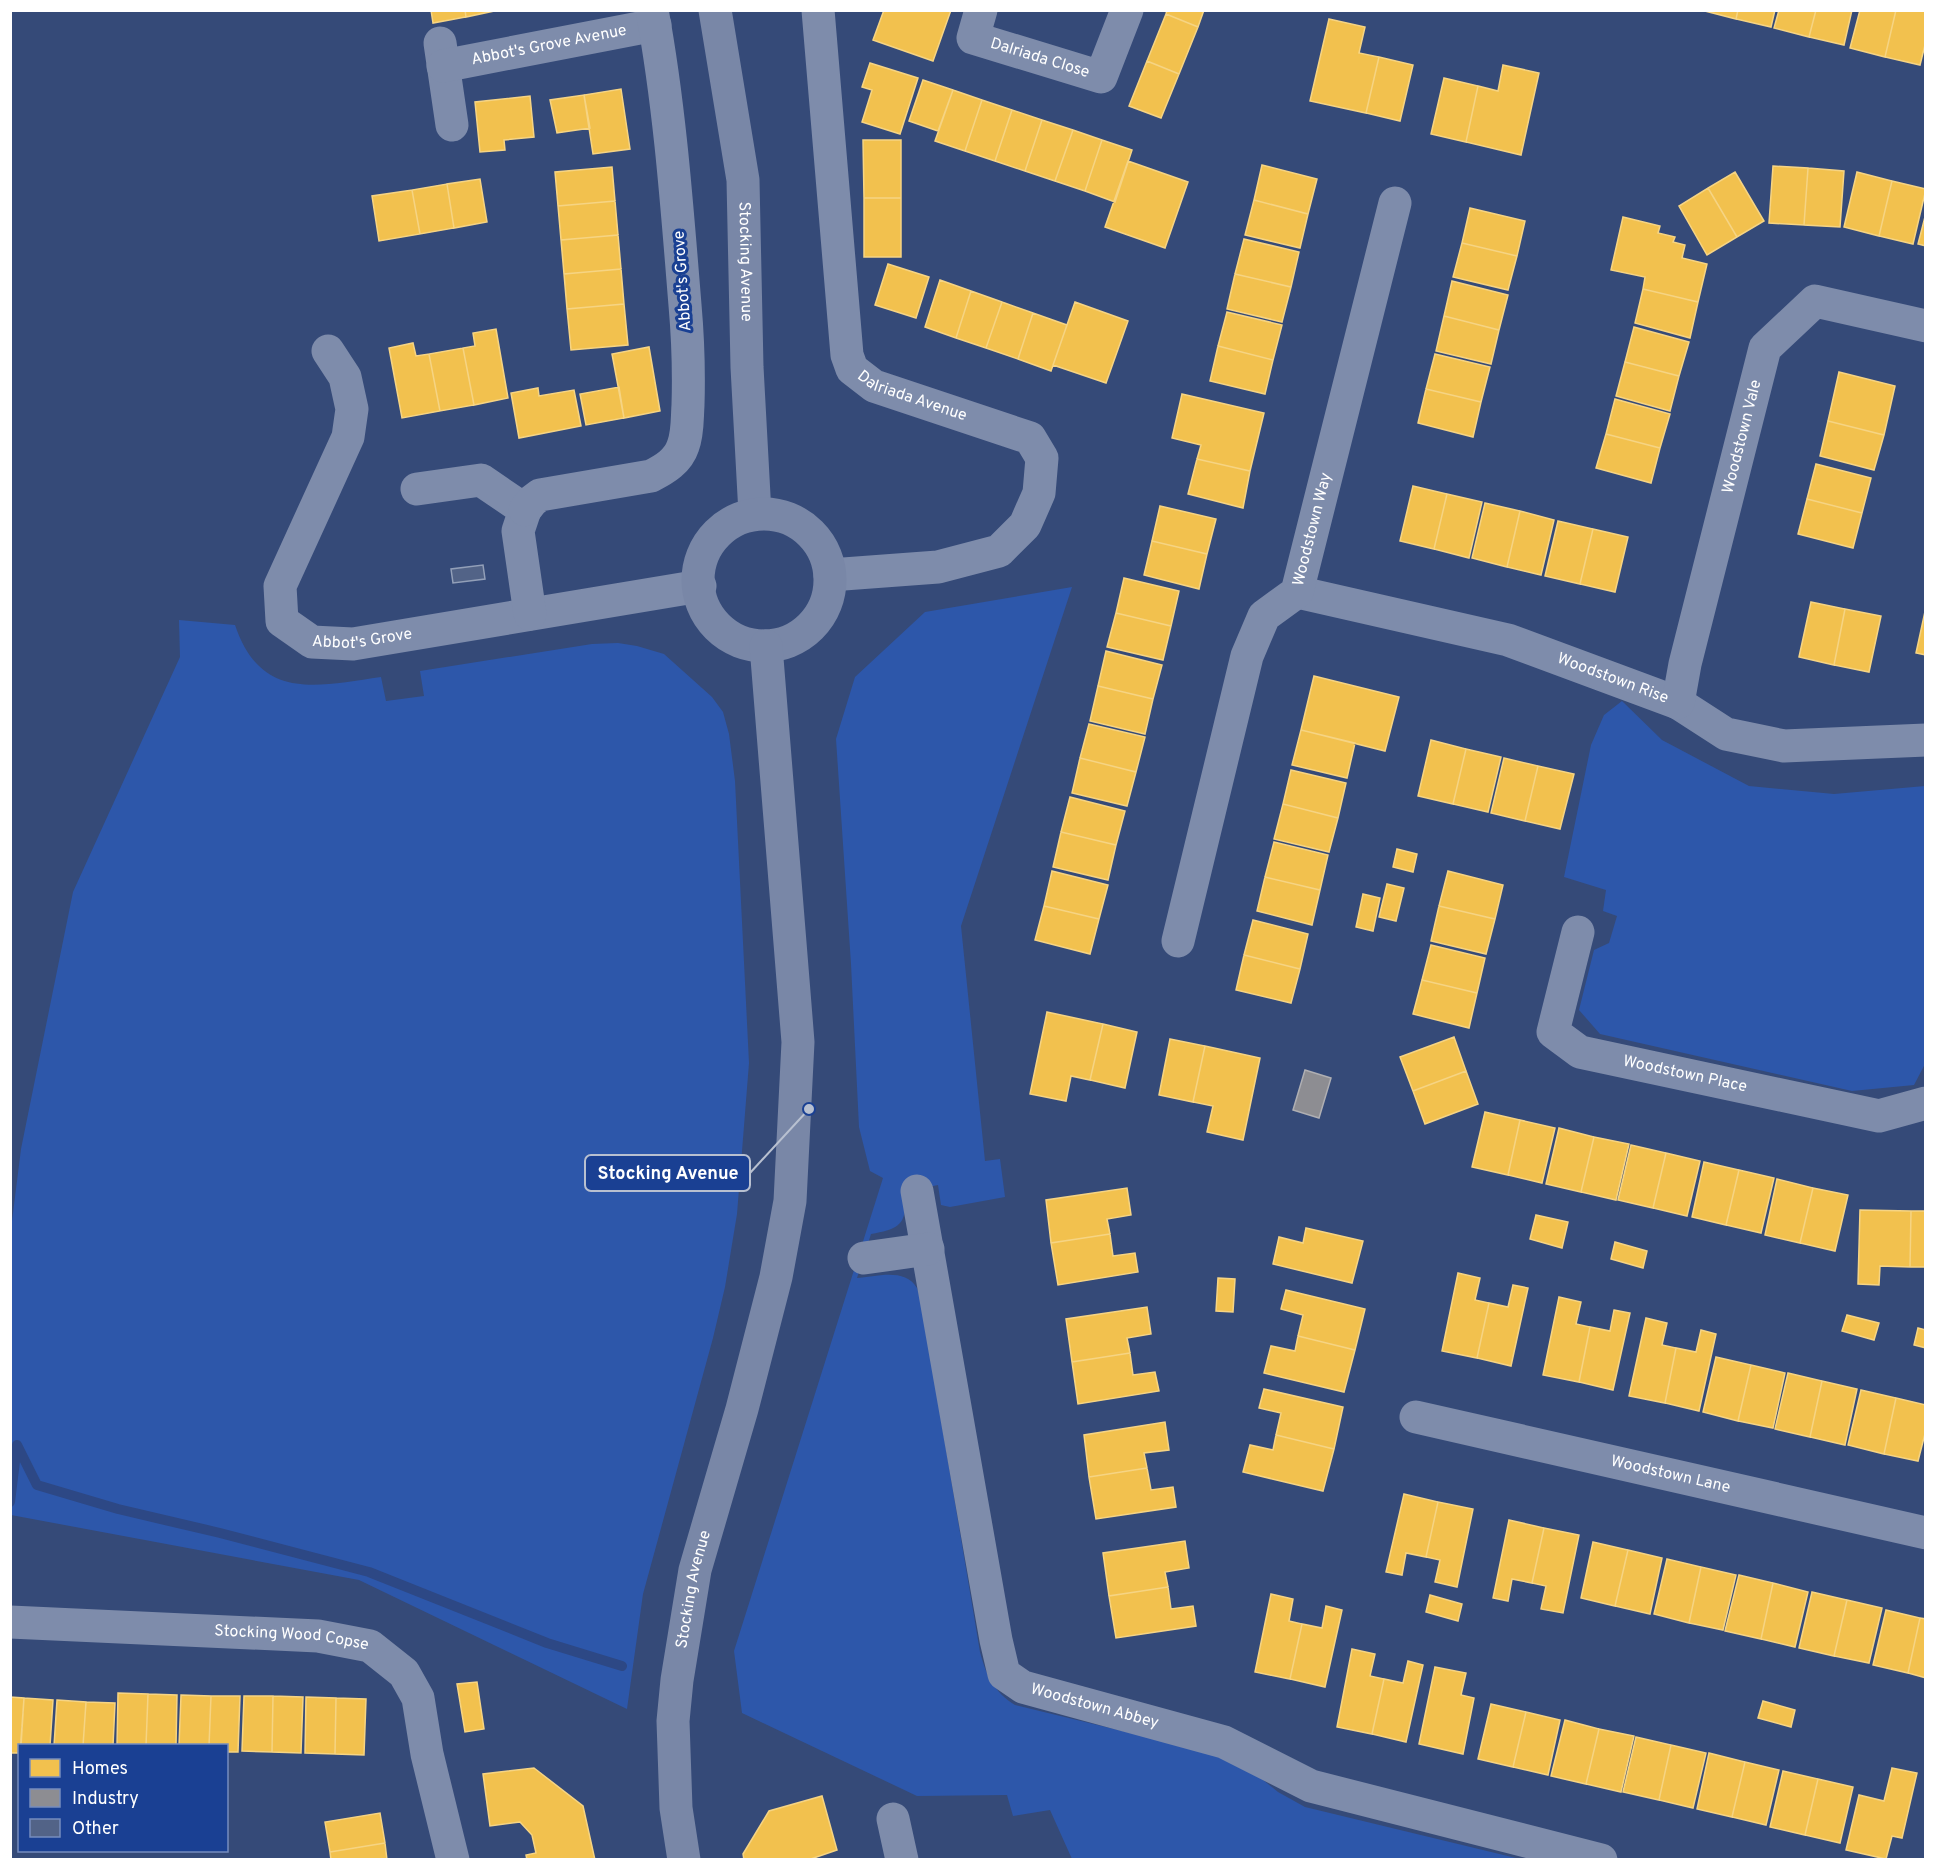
<svg xmlns="http://www.w3.org/2000/svg" width="1936" height="1870" viewBox="0 0 1936 1870" font-family="Overpass,sans-serif">
  <style>
    .green { fill: #2d57aa }
    .homes { fill: #f2c14e; stroke: #f6d483; stroke-width: 1.5 }
    .industry { fill: #8d8d92; stroke: #afafb3; stroke-width: 1.5 }
    .lines { fill: none; stroke-linecap: round; stroke-linejoin: round }
    .stream { stroke: #2d4885; stroke-width: 10 }
    .building { fill: #526387; stroke: #929fb8; stroke-width: 1.5 }
    .street { stroke: #7e8cab; stroke-width: 33 }
    .secondary { stroke: #7987a7; stroke-width: 33 }
    .labels { text-anchor: middle; dominant-baseline: central; stroke-width: 6; stroke-linejoin: round; paint-order: stroke }
    .street-label { font-size: 16px; fill: #fff; stroke: #1a4093 }
    .leader { fill: none; stroke: #b8c0d0; stroke-width: 2 }
    .callout-dot { fill: #b8c0d0; stroke: #1a4093; stroke-width: 2 }
    .callout { fill: #1a4093; stroke: #b8c0d0; stroke-width: 2 }
    .callout-label { font-size: 18px; text-anchor: middle; font-weight: bold; fill: #fff }
  </style>
  <rect width="100%" height="100%" fill="#354a78"/>
  <!-- green -->
  <path class="green" d="M1072,587L961,926L985,1161L1000,1159L1005,1197L950,1207L941,1205L938,1185L904,1192C908,1223 901,1229 871,1234L857,1278C875,1277 905,1267 917,1288C920,1295 921,1305 923,1312L980,1652C986,1675 994,1692 1015,1705L1209,1752L1257,1775L1278,1792L1305,1807L1520,1859H1072L1050,1810L1013,1816L1007,1795L917,1796L742,1713L734,1651L883,1178L870,1171L859,1127L851,964L836,739L855,677L925,612Z
    M179,620L235,625C261,702 317,686 381,677L386,701L424,696L420,671L592,644L618,643L637,646L664,654L712,697L723,712L729,734L735,781L749,1063L737,1214L725,1287L713,1338L643,1594L627,1709L359,1580L11,1515L10,1237L21,1149L73,892L180,657Z
    M1622,701L1662,740L1749,786L1834,794L1925,786L1926,1062L1914,1085L1852,1091L1600,1034L1579,1010L1594,950L1609,943L1617,916L1603,911L1606,890L1564,877L1591,745L1604,715Z"/>
  <!-- homes -->
  <path class="homes" d="M431,10H465L466,17L433,23Z
    M465,10H499L466,17Z
    M884,10H951L933,61L873,40Z
    M1167,10H1204L1198,27L1166,14Z
    M1701,10H1738L1736,19Z
    M1738,10H1775L1771,27L1736,19Z
    M1779,10H1816L1809,37L1774,28Z
    M1816,10H1852L1844,45L1809,37Z
    M1860,10H1896L1885,57L1850,48Z
    M1896,10H1926V41L1920,65L1885,57Z
    M1166,14L1198,27L1179,74L1147,61Z
    M1329,19L1365,27L1359,53L1379,57L1366,113L1310,101Z
    M1379,57L1413,65L1400,121L1366,113Z
    M1147,61L1179,74L1161,118L1129,106Z
    M870,63L918,78L900,134L862,122L872,90L862,87Z
    M1503,65L1539,73L1521,155L1466,142L1478,86L1498,91Z
    M1444,78L1478,86L1466,142L1431,134Z
    M923,80L953,90L938,131L909,121Z
    M621,89L630,149L593,154L584,95Z
    M953,90L982,100L965,151L935,141Z
    M584,95L590,128L557,133L550,100Z
    M530,96L534,137L504,140L505,150L480,152L475,102Z
    M982,100L1012,110L995,161L965,151Z
    M1012,110L1042,120L1025,171L995,161Z
    M1042,120L1073,130L1055,181L1025,171Z
    M1073,130L1102,140L1085,191L1055,181Z
    M863,140H901V198H864Z
    M1102,140L1132,150L1115,202L1085,191Z
    M1128,161L1188,182L1165,248L1105,227Z
    M1262,165L1317,179L1308,214L1254,200Z
    M1773,166L1808,168L1804,225L1769,223Z
    M612,167L615,201L558,206L555,172Z
    M1808,168L1844,171L1840,227L1804,225Z
    M1735,172L1764,221L1737,237L1708,188Z
    M1857,172L1892,181L1879,236L1844,227Z
    M480,179L487,222L454,228L447,184Z
    M1892,181L1926,189L1913,244L1879,236Z
    M447,184L454,228L420,234L412,190Z
    M1708,188L1737,237L1707,255L1679,206Z
    M412,190L420,234L379,241L372,196Z
    M864,198H901V257H864Z
    M1254,200L1308,214L1300,248L1245,235Z
    M615,201L618,235L561,240L558,206Z
    M1470,208L1525,221L1517,256L1462,243Z
    M1926,213V246L1918,244Z
    M1623,217L1660,226L1658,233L1675,237L1673,242L1685,245L1682,258L1707,264L1698,302L1643,289L1645,277L1611,270Z
    M618,235L621,269L564,274L561,240Z
    M1244,239L1299,252L1291,287L1235,274Z
    M1462,243L1517,256L1508,290L1453,277Z
    M888,264L929,277L916,318L875,305Z
    M621,269L624,304L567,309L564,274Z
    M1235,274L1291,287L1282,322L1227,309Z
    M940,280L971,291L956,338L925,327Z
    M1452,281L1508,295L1499,330L1444,316Z
    M1643,289L1698,302L1690,338L1635,323Z
    M971,291L1002,302L986,348L956,338Z
    M1002,302L1033,313L1018,359L986,348Z
    M1075,302L1128,321L1106,383L1053,365Z
    M624,304L628,345L571,350L567,309Z
    M1227,312L1282,325L1273,360L1218,346Z
    M1033,313L1067,325L1051,371L1018,359Z
    M1444,316L1499,330L1491,364L1436,351Z
    M1634,327L1689,342L1679,376L1625,362Z
    M496,329L508,398L474,405L463,348L475,346L473,333Z
    M413,343L416,356L429,354L440,411L402,418L389,348Z
    M1218,346L1273,360L1265,394L1210,381Z
    M649,347L660,411L624,418L612,354Z
    M463,348L474,405L440,411L429,354Z
    M1435,354L1490,367L1481,402L1426,389Z
    M1625,362L1679,376L1670,411L1616,396Z
    M1839,372L1895,386L1884,435L1828,421Z
    M619,387L624,418L586,425L580,394Z
    M538,388L539,396L574,390L581,426L519,438L511,393Z
    M1426,389L1481,402L1473,437L1418,423Z
    M1182,394L1264,413L1250,471L1197,459L1201,445L1172,438Z
    M1615,399L1670,414L1660,448L1606,434Z
    M1828,421L1884,435L1874,470L1820,456Z
    M1606,434L1660,448L1651,483L1596,468Z
    M1197,459L1250,471L1243,508L1188,494Z
    M1816,464L1871,478L1862,513L1807,499Z
    M1413,486L1447,494L1434,549L1400,541Z
    M1447,494L1482,502L1469,558L1434,549Z
    M1807,499L1862,513L1853,548L1798,534Z
    M1485,503L1520,511L1507,567L1472,558Z
    M1160,506L1216,519L1207,554L1152,541Z
    M1520,511L1554,520L1541,575L1507,567Z
    M1558,521L1593,529L1580,584L1545,576Z
    M1593,529L1628,537L1615,592L1580,584Z
    M1152,541L1207,554L1199,589L1144,575Z
    M1124,578L1179,591L1171,626L1116,613Z
    M1811,602L1845,609L1834,665L1799,657Z
    M1926,607V655L1916,653Z
    M1845,609L1881,616L1869,672L1834,665Z
    M1116,613L1171,626L1163,660L1107,647Z
    M1106,651L1162,665L1153,699L1098,686Z
    M1314,676L1399,697L1385,751L1301,730Z
    M1098,686L1153,699L1145,734L1090,721Z
    M1089,724L1145,737L1136,772L1080,758Z
    M1301,730L1355,743L1347,778L1292,765Z
    M1431,740L1466,749L1453,804L1418,796Z
    M1466,749L1501,757L1488,812L1453,804Z
    M1080,758L1136,772L1127,806L1072,793Z
    M1504,758L1538,766L1525,821L1491,813Z
    M1538,766L1574,774L1560,829L1525,821Z
    M1291,770L1346,783L1338,818L1283,804Z
    M1070,797L1125,811L1116,845L1061,832Z
    M1283,804L1338,818L1329,852L1274,839Z
    M1061,832L1116,845L1108,880L1053,867Z
    M1274,842L1328,855L1320,890L1265,877Z
    M1397,849L1417,854L1413,872L1393,867Z
    M1052,871L1108,885L1099,919L1044,906Z
    M1448,871L1503,885L1495,919L1439,906Z
    M1265,877L1320,890L1312,925L1257,911Z
    M1387,884L1404,888L1396,921L1379,917Z
    M1363,894L1380,898L1373,931L1356,927Z
    M1044,906L1099,919L1090,954L1035,940Z
    M1439,906L1495,919L1486,954L1431,941Z
    M1253,920L1308,934L1300,969L1244,955Z
    M1431,945L1485,958L1477,993L1422,980Z
    M1244,955L1300,969L1291,1003L1236,990Z
    M1422,980L1477,993L1469,1028L1413,1014Z
    M1047,1012L1103,1024L1090,1080L1071,1076L1066,1101L1030,1094Z
    M1103,1024L1137,1032L1125,1088L1090,1080Z
    M1454,1037L1466,1071L1413,1091L1400,1057Z
    M1170,1039L1205,1046L1193,1102L1159,1095Z
    M1205,1046L1260,1058L1243,1140L1207,1132L1213,1106L1193,1102Z
    M1466,1071L1478,1104L1425,1124L1413,1091Z
    M1485,1112L1520,1120L1508,1175L1472,1167Z
    M1520,1120L1555,1128L1542,1183L1508,1175Z
    M1559,1128L1594,1137L1581,1192L1546,1184Z
    M1594,1137L1629,1144L1616,1200L1581,1192Z
    M1631,1145L1666,1153L1653,1208L1618,1200Z
    M1666,1153L1700,1161L1687,1216L1653,1208Z
    M1704,1162L1739,1170L1726,1225L1692,1217Z
    M1739,1170L1774,1178L1761,1233L1726,1225Z
    M1777,1179L1813,1188L1800,1243L1765,1235Z
    M1127,1188L1131,1215L1107,1219L1110,1234L1051,1243L1046,1200Z
    M1813,1188L1848,1195L1835,1251L1800,1243Z
    M1860,1210L1911,1211L1910,1267L1880,1266L1879,1285L1858,1284Z
    M1911,1211H1926V1267H1910Z
    M1536,1215L1568,1222L1562,1248L1530,1239Z
    M1306,1228L1363,1241L1352,1283L1273,1264L1279,1237L1303,1243Z
    M1110,1234L1113,1256L1135,1253L1138,1272L1058,1285L1051,1243Z
    M1615,1242L1647,1251L1643,1268L1611,1259Z
    M1458,1273L1480,1278L1475,1300L1489,1303L1477,1358L1442,1351Z
    M1218,1278L1235,1279L1233,1312L1216,1311Z
    M1513,1285L1528,1288L1511,1366L1477,1358L1489,1303L1508,1307Z
    M1286,1290L1365,1309L1355,1350L1298,1336L1303,1315L1281,1309Z
    M1559,1297L1581,1302L1576,1324L1590,1327L1579,1382L1543,1375Z
    M1147,1307L1151,1334L1127,1338L1130,1353L1072,1362L1066,1319Z
    M1614,1310L1630,1313L1613,1390L1579,1382L1590,1327L1610,1331Z
    M1847,1315L1879,1323L1874,1340L1842,1331Z
    M1646,1318L1667,1323L1662,1345L1676,1348L1665,1403L1629,1396Z
    M1918,1328L1926,1330V1348L1914,1345Z
    M1701,1330L1716,1334L1699,1411L1665,1403L1676,1348L1696,1352Z
    M1298,1336L1355,1350L1344,1392L1264,1373L1271,1346L1295,1351Z
    M1130,1353L1133,1375L1155,1372L1159,1391L1078,1404L1072,1362Z
    M1716,1357L1751,1365L1738,1421L1703,1412Z
    M1751,1365L1785,1373L1773,1428L1738,1421Z
    M1788,1373L1822,1381L1810,1437L1775,1429Z
    M1822,1381L1857,1389L1845,1445L1810,1437Z
    M1264,1389L1343,1407L1334,1449L1276,1435L1281,1413L1259,1408Z
    M1861,1390L1896,1398L1884,1454L1848,1445Z
    M1896,1398L1926,1405V1430L1918,1461L1884,1454Z
    M1165,1422L1169,1450L1144,1453L1147,1468L1089,1477L1084,1435Z
    M1276,1435L1334,1449L1323,1491L1243,1472L1250,1445L1273,1450Z
    M1147,1468L1151,1490L1173,1487L1176,1507L1096,1519L1089,1477Z
    M1404,1494L1438,1502L1426,1557L1406,1553L1402,1575L1386,1572Z
    M1438,1502L1473,1509L1457,1587L1435,1582L1440,1560L1426,1557Z
    M1509,1520L1544,1528L1532,1583L1512,1579L1508,1601L1493,1598Z
    M1544,1528L1579,1535L1563,1613L1541,1609L1546,1586L1532,1583Z
    M1185,1541L1189,1568L1165,1572L1168,1587L1109,1596L1103,1553Z
    M1593,1542L1628,1550L1615,1606L1581,1598Z
    M1628,1550L1662,1558L1650,1614L1615,1606Z
    M1667,1559L1701,1567L1689,1623L1654,1614Z
    M1701,1567L1736,1575L1723,1630L1689,1623Z
    M1739,1575L1773,1583L1761,1639L1725,1631Z
    M1773,1583L1808,1592L1795,1647L1761,1639Z
    M1168,1587L1171,1609L1193,1606L1196,1626L1116,1638L1109,1596Z
    M1812,1592L1847,1600L1834,1656L1799,1648Z
    M1271,1594L1293,1599L1289,1621L1302,1624L1290,1679L1255,1672Z
    M1430,1595L1462,1604L1458,1621L1426,1612Z
    M1847,1600L1882,1608L1869,1663L1834,1656Z
    M1326,1606L1342,1610L1325,1687L1290,1679L1302,1624L1322,1628Z
    M1886,1610L1920,1618L1908,1673L1873,1665Z
    M1920,1618L1926,1619V1678L1908,1673Z
    M1352,1649L1375,1654L1370,1676L1384,1679L1372,1734L1337,1727Z
    M1408,1661L1423,1665L1406,1742L1372,1734L1384,1679L1403,1683Z
    M1435,1667L1466,1673L1461,1695L1474,1698L1463,1754L1419,1744Z
    M477,1682L484,1729L465,1732L457,1684Z
    M118,1693L148,1694L146,1746H117Z
    M148,1694L177,1695L176,1746H146Z
    M181,1695L211,1696L209,1746H179Z
    M211,1696H240L238,1752H226V1746H209Z
    M244,1696H273L272,1752L242,1751Z
    M273,1696L303,1697L301,1753L272,1752Z
    M10,1697L24,1698L20,1753H10Z
    M306,1697L336,1698L335,1754L305,1753Z
    M24,1698L53,1700L50,1746H21Z
    M336,1698L366,1699L364,1755L335,1754Z
    M57,1700L86,1702L83,1746H54Z
    M1763,1701L1795,1710L1791,1727L1758,1718Z
    M86,1702L115,1703L113,1746H83Z
    M1491,1704L1526,1712L1513,1767L1478,1759Z
    M1526,1712L1560,1720L1548,1775L1513,1767Z
    M1565,1720L1599,1729L1586,1784L1551,1776Z
    M1599,1729L1634,1736L1621,1792L1586,1784Z
    M1636,1737L1671,1745L1659,1800L1623,1792Z
    M1671,1745L1706,1753L1693,1808L1659,1800Z
    M1709,1753L1745,1762L1732,1817L1697,1809Z
    M1745,1762L1779,1770L1766,1825L1732,1817Z
    M534,1768L583,1806L595,1860H527L526,1855L536,1853L532,1835L520,1822L490,1826L483,1774Z
    M1892,1768L1917,1773L1902,1838L1892,1836L1886,1859L1846,1850L1859,1795L1884,1801Z
    M1783,1771L1818,1779L1805,1835L1770,1827Z
    M1818,1779L1853,1787L1840,1843L1805,1835Z
    M822,1796L837,1850L808,1860H744L743,1854L769,1811Z
    M380,1813L385,1843L330,1852L325,1822Z
    M385,1843L387,1860H331L330,1852Z"/>
  <!-- industry -->
  <path class="industry" d="M1305,1070L1331,1078L1319,1118L1293,1110Z"/>
  <g class="lines">
    <!-- stream -->
    <path class="stream" d="M10,1502L17,1445L37,1485L118,1509L220,1533L369,1572L547,1643L622,1666"/>
  </g>
  <!-- building -->
  <path class="building" d="M483,565L485,579L453,583L451,569Z"/>
  <g class="lines">
    <!-- street -->
    <g class="street">
      <path id="s1" d="M818,10L847,355L852,369L874,386L1030,438L1042,458L1039,493L1025,525L999,551L938,567L830,575"/>
      <path id="s2" d="M981,10L973,38L1101,77L1127,10"/>
      <path d="M440,43L452,125"/>
      <path id="s3" d="M443,66L655,25"/>
      <path id="s4" d="M328,351L345,377L352,409L348,437L280,586L282,621L312,642L353,644L700,586"/>
      <path d="M417,489L481,480L525,510L518,531L530,614"/>
      <path d="M525,510L532,501L540,495L651,476C665,469 678,461 683,446C688,433 687,419 688,405C689,372 688,339 685,305C677,207 670,108 652,10"/>
      <path id="s5" d="M1297,592L1508,640L1678,703L1726,734L1784,746L1926,740"/>
      <path id="s6" d="M1678,703L1685,664L1765,348L1815,301L1926,326"/>
      <path id="s7" d="M1578,932L1553,1032L1580,1052L1879,1116L1926,1103"/>
      <path id="s8" d="M1178,941L1247,656L1264,616L1297,592L1395,203"/>
      <path id="s9" d="M917,1191L996,1640L1004,1674L1023,1687L1224,1742L1311,1786L1601,1860"/>
      <path d="M864,1258L928,1249"/>
      <path id="s10" d="M1416,1417L1926,1533"/>
      <path id="s11" d="M10,1622L318,1636L370,1646L404,1673L418,1698L427,1754L453,1860"/>
      <path d="M893,1819L902,1860"/>
    </g>
    <!-- secondary -->
    <g class="secondary">
      <path id="s12" d="M715,10L743,180L747,367L755,514"/>
      <circle cx="764" cy="580" r="66"/>
      <path id="s13" d="M684,1860L676,1808L673,1721L677,1680L695,1570L742,1409L776,1277L790,1201L798,1042L766,646"/>
    </g>
  </g>
  <g class="labels">
    <!-- street labels -->
    <g class="street-label">
      <text stroke="none"><textPath href="#s3" startOffset="108">Abbot's Grove Avenue</textPath></text>
      <text stroke="none"><textPath href="#s2" startOffset="99">Dalriada Close</textPath></text>
      <text stroke="none"><textPath href="#s12" startOffset="254">Stocking Avenue</textPath></text>
      <text transform="translate(683 281) rotate(-94)">Abbot's Grove</text>
      <text stroke="none"><textPath href="#s1" startOffset="428">Dalriada Avenue</textPath></text>
      <text stroke="none"><textPath href="#s6" startOffset="274">Woodstown Vale</textPath></text>
      <text stroke="none"><textPath href="#s8" startOffset="442">Woodstown Way</textPath></text>
      <text stroke="none"><textPath href="#s4" startOffset="378">Abbot's Grove</textPath></text>
      <text stroke="none"><textPath href="#s5" startOffset="328">Woodstown Rise</textPath></text>
      <text stroke="none"><textPath href="#s7" startOffset="244">Woodstown Place</textPath></text>
      <text stroke="none"><textPath href="#s10" startOffset="261">Woodstown Lane</textPath></text>
      <text stroke="none"><textPath href="#s13" startOffset="273">Stocking Avenue</textPath></text>
      <text stroke="none"><textPath href="#s11" startOffset="282">Stocking Wood Copse</textPath></text>
      <text stroke="none"><textPath href="#s9" startOffset="588">Woodstown Abbey</textPath></text>
    </g>
  </g>
  <!-- callouts -->
  <path class="leader" d="M809 1109L750 1173"/>
  <circle class="callout-dot" cx="809" cy="1109" r="6"/>
  <rect class="callout" x="585" y="1155" width="165" height="36" rx="6"/>
  <g class="callout-label">
    <text x="668" y="1179">Stocking Avenue</text>
  </g>
  <!-- border -->
  <rect width="1936" height="1870" fill="none" stroke="#ffffff" stroke-width="24"/>
  <!-- legend -->
  <rect x="18" y="1744" width="210" height="108" fill="#1a4093" stroke="#768cbe" stroke-width="1.5"/>
  <rect x="30" y="1759" width="30" height="18" fill="#f2c14e" stroke="#768cbe" stroke-width="1.5"/>
  <text x="72" y="1774" font-size="18" fill="#ffffff">Homes</text>
  <rect x="30" y="1789" width="30" height="18" fill="#8d8d92" stroke="#768cbe" stroke-width="1.5"/>
  <text x="72" y="1804" font-size="18" fill="#ffffff">Industry</text>
  <rect x="30" y="1819" width="30" height="18" fill="#526387" stroke="#768cbe" stroke-width="1.5"/>
  <text x="72" y="1834" font-size="18" fill="#ffffff">Other</text>
</svg>
